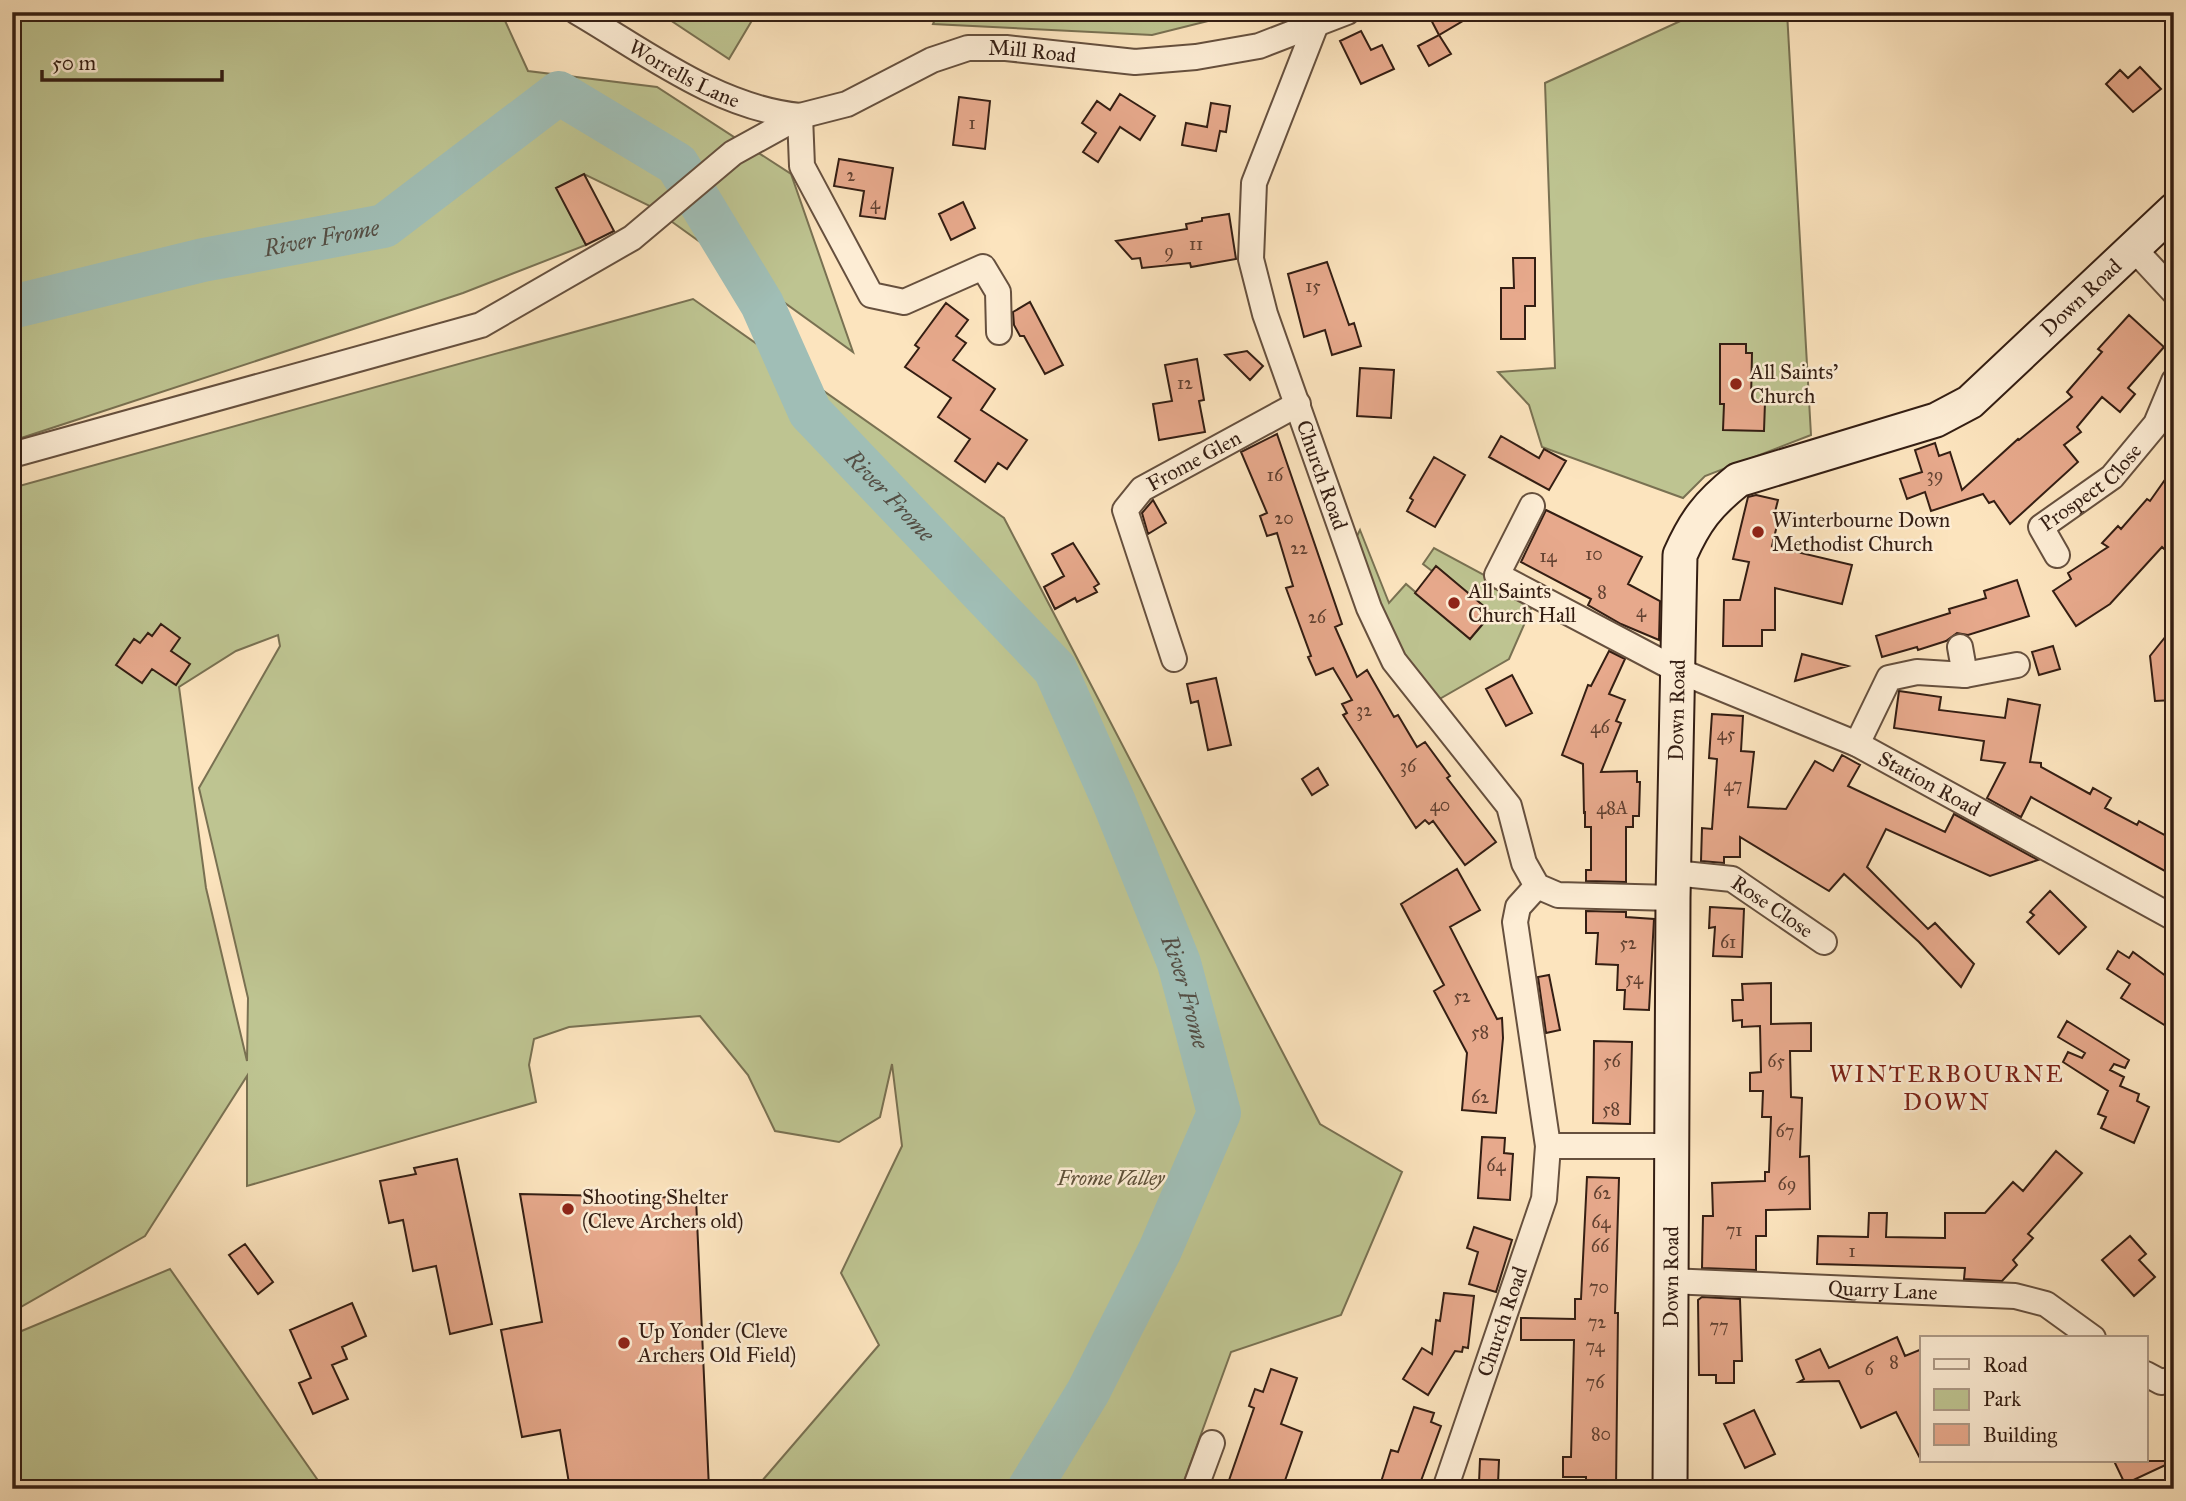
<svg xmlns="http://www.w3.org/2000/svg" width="2186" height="1501" viewBox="0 0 2186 1501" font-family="'IM FELL Great Primer',serif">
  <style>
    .green { fill: #bec491; stroke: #797152; stroke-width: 2; fill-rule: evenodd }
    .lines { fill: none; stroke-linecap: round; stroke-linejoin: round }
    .river { stroke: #a0beb6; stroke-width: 44 }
    .building { fill: #e7a98c; stroke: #341e13; stroke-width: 2 }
    .street-casing { stroke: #66503e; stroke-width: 28 }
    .secondary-casing { stroke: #341e13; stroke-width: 37 }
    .street { stroke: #fdedd5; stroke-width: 24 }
    .secondary { stroke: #fdedd5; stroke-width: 33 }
    .poi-dot { fill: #8f2418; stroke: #fdedd5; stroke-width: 2.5 }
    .labels { text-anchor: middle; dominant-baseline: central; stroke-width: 5; stroke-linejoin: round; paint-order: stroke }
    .number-label { font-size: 18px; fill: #614131 }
    .street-label { font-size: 21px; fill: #341e13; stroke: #fdedd5 }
    .poi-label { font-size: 21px; fill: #341e13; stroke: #fdedd5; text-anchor: start }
    .park-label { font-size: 21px; font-style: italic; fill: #5d5039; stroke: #fdedd5 }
    .water-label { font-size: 23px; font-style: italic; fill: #544e44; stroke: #fdedd5 }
    .quarter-label { font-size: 24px; letter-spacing: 2px; fill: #7a1f14; stroke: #fdedd5 }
  </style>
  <rect width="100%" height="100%" fill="#fce4be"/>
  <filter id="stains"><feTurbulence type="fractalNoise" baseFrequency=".00286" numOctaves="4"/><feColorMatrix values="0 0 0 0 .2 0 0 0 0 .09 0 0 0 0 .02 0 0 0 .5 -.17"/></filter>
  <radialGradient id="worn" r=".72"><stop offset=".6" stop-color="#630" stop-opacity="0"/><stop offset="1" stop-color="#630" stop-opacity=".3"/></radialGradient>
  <!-- green -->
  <path class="green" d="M12,12H501L528,71L657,87L791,174L853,352L650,206L584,174L557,188L586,245L463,293L12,441Z
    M658,12H757L729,59Z
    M938,12H1244L1152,35L933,24Z
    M1700,12H1787L1811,435L1705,476L1683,498L1542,447L1529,405L1498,372L1555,368L1545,83Z
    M693,299L1004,518L1320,1124L1402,1172L1341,1315L1231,1352L1181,1489H755L879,1345L841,1273L902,1146L892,1064L880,1117L839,1142L775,1131L748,1075L700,1016L569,1027L534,1039L529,1065L536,1102L247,1186V1076L145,1236L12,1312V488ZM278,635L280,646L199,788L248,998L247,1061L206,888L179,687L236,651Z
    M1360,530L1389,603L1406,584L1470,639L1492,613L1437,567L1432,571L1423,564L1434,548L1534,602L1509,659L1436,701L1392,650L1354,542Z
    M170,1269L324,1489H12V1335Z"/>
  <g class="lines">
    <!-- river -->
    <path class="river" id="s1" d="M12,307L203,260L384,226L559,93L677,164L762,304L810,412L1055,669L1114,802L1179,963L1219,1113L1160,1250L1088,1392L1029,1489"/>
  </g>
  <!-- building -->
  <path class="building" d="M1427,12H1478L1439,35Z
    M1361,31L1371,50L1382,45L1394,69L1361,84L1340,41Z
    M1439,35L1451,54L1429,66L1418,46Z
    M2140,67L2161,89L2133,112L2106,84L2120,70L2128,78Z
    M1120,94L1155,116L1140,140L1120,127L1098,162L1083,152L1096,133L1082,123L1097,101L1110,110Z
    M959,97L990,101L985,149L953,145Z
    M1211,103L1230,106L1226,132L1220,131L1216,151L1182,145L1186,123L1207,127Z
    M839,159L893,168L885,219L860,216L864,191L834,186Z
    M584,174L614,231L586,245L556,188Z
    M963,202L975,228L951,240L939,214Z
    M1229,214L1236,259L1191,267L1190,263L1142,268L1140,258L1132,259L1116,241L1187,229L1186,224L1202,221V218Z
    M1513,258H1535V306H1525V339H1501V288H1514Z
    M1327,262L1349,325L1354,323L1361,346L1332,355L1325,330L1304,337L1288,274Z
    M1030,302L1063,365L1045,374L1024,336H1020L1014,325L1013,312Z
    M946,303L968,320L956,336L966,343L953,360L995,389L981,410L1027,440L1007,469L998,463L985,482L955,461L970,439L938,417L951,398L905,367L919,348L915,345Z
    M2129,315L2164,347L2128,388L2135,394L2120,412L2102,397L2077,427L2081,432L2064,445L2078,462L2010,524L1994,501L1989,503L1983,494L1931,511L1925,492L1907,499L1900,479L1922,472L1915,450L1935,443L1939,456L1950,452L1962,490L2018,439L2019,440L2072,397L2067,392L2102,352L2098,349Z
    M1720,344H1746V353H1752L1751,401L1765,402L1764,431L1723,430L1724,404H1720Z
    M1247,351L1263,366L1250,380L1225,355Z
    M1197,359L1204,400L1199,401L1205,432L1159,440L1153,404L1172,401L1165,365Z
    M1360,368L1394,370L1391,418L1357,416Z
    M1277,434L1342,624L1335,627L1357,677L1367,670L1394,717L1398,715L1417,747L1425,742L1450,776L1447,778L1496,842L1465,865L1433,821L1429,824L1425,820L1416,828L1343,715L1347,713L1342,704L1352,700L1333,668L1316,675L1308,657L1311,656L1286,588L1293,586L1277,533L1267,536L1260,516L1267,513L1241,452Z
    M1501,436L1539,458L1544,449L1566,461L1549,490L1489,457Z
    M1434,457L1465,475L1435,527L1407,511L1413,500L1410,498Z
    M2174,467V558L2162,547L2110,604L2076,626L2053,591L2071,579L2068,573L2108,547L2102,543L2118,526L2121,529L2147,499L2150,501Z
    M1756,495L1778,500L1775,512L1780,513L1772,546L1852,565L1842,604L1775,588V630H1762V646H1723L1724,600H1740L1749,562L1733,559L1748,497Z
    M1153,500L1166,523L1148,534L1142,513Z
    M1546,510L1642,557L1628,584L1660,601L1659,640L1621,624L1588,605L1591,599L1521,562Z
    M1073,543L1099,584L1094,587L1097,592L1077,602L1075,598L1055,609L1044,587L1064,576L1052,554Z
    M1436,566L1492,613L1470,639L1415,593Z
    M2017,580L2029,616L1968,635L1957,633L1946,641L1918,650L1917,647L1882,657L1876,636L1950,613L1949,609L1986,598L1984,591Z
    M161,624L180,638L171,651L190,664L176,685L152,669L142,683L116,665L134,639L140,643L148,633L152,636Z
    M2174,626V700L2155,701L2150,656Z
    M2053,646L2060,669L2039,675L2032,652Z
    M1609,651L1625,659L1609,694L1625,700L1616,721L1621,723L1601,772L1637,771V782H1640L1639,816H1633V827H1626V882L1586,881V870H1591V827H1585V811L1584,814L1583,764L1562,755L1588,685L1591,686Z
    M1802,654L1848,666L1795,681Z
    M1512,675L1532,713L1506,726L1486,689Z
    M1216,678L1231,745L1208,750L1198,701L1191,703L1187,684Z
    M1899,691L1941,697L1939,710L2005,718L2008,699L2040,705L2030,762L2041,763V767L2090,794L2093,788L2111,798L2105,808L2137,825L2139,821L2174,840V876L2031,797L2021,817L1987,798L2005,763L1981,760L1984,741L1894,728Z
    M1712,714L1743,716L1741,751L1754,752L1748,807L1786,809L1815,761L1833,771L1842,755L1860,765L1848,786L1945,832L1954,814L2038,860L1990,876L1886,829L1867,867L1928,929L1935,923L1974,964L1961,987L1919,942L1844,874L1829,891L1740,837V857H1724V863L1701,861L1702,828L1712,829L1717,759L1709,758Z
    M1318,768L1328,785L1312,795L1302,779Z
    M1457,869L1480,910L1450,927L1497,1019L1502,1018L1503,1038L1496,1113L1462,1110L1467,1053L1434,991L1444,985L1401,904Z
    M2050,891L2086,927L2059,954L2027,922L2034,915L2030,912Z
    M1710,907L1744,909L1742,957L1713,956L1715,927L1709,928Z
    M1586,911L1626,912V917L1654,919L1649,1010L1624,1009L1625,990H1617L1618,965L1596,964L1598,933H1586Z
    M2118,951L2129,958L2133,952L2174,982V1031L2121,998L2130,984L2107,969Z
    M1549,975L1560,1030L1546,1033L1538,977Z
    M1771,983V1024L1811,1023V1051H1790L1791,1097L1802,1098L1800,1157L1809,1156L1810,1209L1766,1210V1236H1756V1270L1702,1268L1703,1216H1713L1712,1183L1765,1181V1172H1769L1771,1117H1762L1763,1091H1750V1073L1761,1072L1760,1026L1742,1027V1020L1733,1021L1732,1000H1743L1742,984Z
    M2067,1021L2129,1060L2125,1068L2114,1064L2110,1070L2124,1077L2120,1086L2139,1094L2137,1101L2149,1107L2134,1143L2101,1128L2106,1117L2098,1114L2108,1091L2063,1062L2068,1052L2082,1058L2085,1053L2058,1037Z
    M1594,1041L1632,1042L1630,1124L1593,1123Z
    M1482,1137L1505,1138L1504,1153L1513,1154L1510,1200L1478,1198Z
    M2056,1151L2082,1173L2028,1234L2033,1238L2013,1260L2017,1265L2002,1281L1964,1279L1965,1268L1817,1264L1818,1236L1868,1237L1869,1213H1887L1886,1237L1945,1238V1213H1985L2013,1182L2023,1191Z
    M457,1159L492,1324L450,1334L436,1266L413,1271L403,1220L389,1223L380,1181L416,1174L414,1168Z
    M1587,1177L1619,1178L1615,1313H1618L1616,1489H1586V1477H1563V1457H1571L1574,1340H1521V1318L1575,1319V1299H1581Z
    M520,1194L696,1198L709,1489H570L560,1430L522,1437L501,1330L542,1322Z
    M1474,1227L1512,1240L1496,1292L1469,1284L1478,1252L1467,1248Z
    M2130,1236L2146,1254L2139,1260L2155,1277L2134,1296L2102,1260Z
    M245,1244L273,1282L258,1294L229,1255Z
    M1444,1293L1474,1296L1468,1348L1463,1347L1462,1352L1455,1351L1428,1395L1403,1379L1422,1348L1432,1354L1436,1320L1440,1321Z
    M1702,1297L1740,1299L1742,1361H1734V1383H1716V1375H1699L1698,1300Z
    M352,1303L366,1336L342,1347L347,1359L332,1365L348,1399L313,1414L299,1383L311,1378L290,1330Z
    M1897,1337L1905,1356L1922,1349V1462L1896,1412L1861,1428L1839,1381L1799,1382L1804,1379L1796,1360L1820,1349L1829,1368Z
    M1271,1369L1297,1378L1281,1424L1302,1432L1282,1489H1226L1254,1408L1249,1406L1255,1389L1263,1392Z
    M1414,1407L1434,1413L1431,1422L1441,1426L1418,1489H1403L1381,1482L1391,1450L1398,1452Z
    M1754,1410L1775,1454L1745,1468L1724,1424Z
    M1480,1459L1499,1460L1498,1484L1479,1483Z
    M2114,1461H2174L2125,1484Z"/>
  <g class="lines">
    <!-- street casing -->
    <g class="street-casing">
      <g id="street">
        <path id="s2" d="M577,12C647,53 718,108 800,116L802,166L871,295L904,302L983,267L998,292L999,332"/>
        <path id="s3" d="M1315,27L1254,183L1251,259L1265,314L1369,608L1394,661L1509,806L1524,863L1537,886L1558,895L1673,898"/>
        <path d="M2134,249L2174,292"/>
        <path id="s4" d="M12,455L481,325L632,238L733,153L800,116L847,104L932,60L968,48H1006L1135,62L1196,57L1259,46L1347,12"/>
        <path id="s5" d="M1532,506L1497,575L1677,670L1857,744L2174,918"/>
        <path id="s6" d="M2057,555L2041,527L2112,477L2156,424L2174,381"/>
        <path d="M1960,647L1965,675"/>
        <path id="s7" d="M1174,659L1125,510L1142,489L1298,404"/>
        <path d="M1857,744L1889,678L1917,672L1965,675L2017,665"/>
        <path id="s8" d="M1674,873L1732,879L1824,942"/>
        <path d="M1548,1146H1670"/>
        <path id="s9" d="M1669,1281L2015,1296L2046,1304L2093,1338"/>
        <path d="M2146,1374L2161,1382L2174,1379"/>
        <path d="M1195,1489L1212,1443"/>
        <path id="s10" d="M1445,1489L1544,1199L1548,1146L1515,922L1518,907L1537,886"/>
      </g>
    </g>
    <!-- secondary casing -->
    <g class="secondary-casing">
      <g id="secondary">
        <path id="s11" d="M1670,1489L1673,898L1680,555C1695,521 1708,504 1738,480L1936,420L1970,402L2174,210"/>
      </g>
    </g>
    <!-- street -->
    <use href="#street" class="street"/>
    <!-- secondary -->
    <use href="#secondary" class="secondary"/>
  </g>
  <!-- markers -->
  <g class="poi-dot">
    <circle cx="1736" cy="384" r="7"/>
    <circle cx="1758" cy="532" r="7"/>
    <circle cx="1454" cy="603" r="7"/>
    <circle cx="568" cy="1209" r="7"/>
    <circle cx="624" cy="1343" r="7"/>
  </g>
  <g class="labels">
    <!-- number labels -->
    <g class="number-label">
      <text x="972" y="123">1</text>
      <text x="851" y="175">2</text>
      <text x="875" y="203">4</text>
      <text x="1196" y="244">11</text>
      <text x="1169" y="251">9</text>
      <text x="1313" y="286">15</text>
      <text x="1185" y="383">12</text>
      <text x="1275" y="475">16</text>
      <text x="1935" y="475">39</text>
      <text x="1284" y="518">20</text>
      <text x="1299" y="548">22</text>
      <text x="1594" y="554">10</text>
      <text x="1548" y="556">14</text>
      <text x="1602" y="592">8</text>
      <text x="1641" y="611">4</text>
      <text x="1317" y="617">26</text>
      <text x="1364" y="710">32</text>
      <text x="1600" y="727">46</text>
      <text x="1726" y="734">45</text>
      <text x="1408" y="766">36</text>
      <text x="1733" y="785">47</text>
      <text x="1440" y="805">40</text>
      <text x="1612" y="808">48A</text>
      <text x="1728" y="942">61</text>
      <text x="1628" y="943">52</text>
      <text x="1634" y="978">54</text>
      <text x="1462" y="996">52</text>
      <text x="1480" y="1032">58</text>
      <text x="1612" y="1061">56</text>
      <text x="1776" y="1061">65</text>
      <text x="1480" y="1097">62</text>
      <text x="1611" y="1109">58</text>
      <text x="1785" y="1131">67</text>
      <text x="1496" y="1165">64</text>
      <text x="1787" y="1184">69</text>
      <text x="1602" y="1193">62</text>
      <text x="1601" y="1222">64</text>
      <text x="1734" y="1230">71</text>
      <text x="1600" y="1246">66</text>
      <text x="1852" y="1251">1</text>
      <text x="1599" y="1287">70</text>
      <text x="1597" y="1322">72</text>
      <text x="1719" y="1326">77</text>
      <text x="1595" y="1346">74</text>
      <text x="1894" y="1362">8</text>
      <text x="1869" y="1369">6</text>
      <text x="1595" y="1382">76</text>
      <text x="1601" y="1434">80</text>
    </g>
    <!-- street labels -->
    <g class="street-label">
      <text stroke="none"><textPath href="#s4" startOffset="1116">Mill Road</textPath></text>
      <text stroke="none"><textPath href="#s2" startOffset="124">Worrells Lane</textPath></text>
      <text stroke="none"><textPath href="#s11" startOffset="1428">Down Road</textPath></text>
      <text stroke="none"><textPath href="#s7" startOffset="243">Frome Glen</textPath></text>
      <text stroke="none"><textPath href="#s3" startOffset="471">Church Road</textPath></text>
      <text stroke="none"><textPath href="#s6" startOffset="96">Prospect Close</textPath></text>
      <text stroke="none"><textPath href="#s11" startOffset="779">Down Road</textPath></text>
      <text stroke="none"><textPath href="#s5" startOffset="558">Station Road</textPath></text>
      <text stroke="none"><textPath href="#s8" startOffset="107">Rose Close</textPath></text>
      <text stroke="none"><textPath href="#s11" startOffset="212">Down Road</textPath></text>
      <text stroke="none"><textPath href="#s9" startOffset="214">Quarry Lane</textPath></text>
      <text stroke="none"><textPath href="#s10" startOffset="177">Church Road</textPath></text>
    </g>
    <!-- poi labels -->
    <g class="poi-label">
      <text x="1750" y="372">All Saints'<tspan x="1750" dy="24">Church</tspan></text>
      <text x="1772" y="520">Winterbourne Down<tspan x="1772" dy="24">Methodist Church</tspan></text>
      <text x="1468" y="591">All Saints<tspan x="1468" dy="24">Church Hall</tspan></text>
      <text x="582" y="1197">Shooting Shelter<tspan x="582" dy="24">(Cleve Archers old)</tspan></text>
      <text x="638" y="1331">Up Yonder (Cleve<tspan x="638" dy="24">Archers Old Field)</tspan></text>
    </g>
    <!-- park labels -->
    <g class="park-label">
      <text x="1111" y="1178">Frome Valley</text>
    </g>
    <!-- water labels -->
    <g class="water-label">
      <text stroke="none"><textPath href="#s1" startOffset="317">River Frome</textPath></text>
      <text stroke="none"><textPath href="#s1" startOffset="1136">River Frome</textPath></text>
      <text stroke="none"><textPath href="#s1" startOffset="1724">River Frome</textPath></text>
    </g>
    <!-- quarter labels -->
    <g class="quarter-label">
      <text x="1947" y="1074">WINTERBOURNE<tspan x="1947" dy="28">DOWN</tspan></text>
    </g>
  </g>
  <!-- margin -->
  <rect width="2186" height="1501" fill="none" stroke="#fce4be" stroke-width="42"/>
  <rect x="14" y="14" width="2158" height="1473" fill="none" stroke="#341e13" stroke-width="3.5"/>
  <rect x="21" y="21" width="2144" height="1459" fill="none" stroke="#341e13" stroke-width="2"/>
  <!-- legend -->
  <rect x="1920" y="1336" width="228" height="126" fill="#fdedd5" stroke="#ad9a87" stroke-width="2"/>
  <rect x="1934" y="1359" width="35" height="10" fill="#fdedd5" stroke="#ad9a87" stroke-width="2"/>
  <text x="1983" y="1372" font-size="21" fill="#341e13">Road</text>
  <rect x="1934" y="1389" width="35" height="21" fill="#bec491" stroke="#ad9a87" stroke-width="2"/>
  <text x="1983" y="1406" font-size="21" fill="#341e13">Park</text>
  <rect x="1934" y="1424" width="35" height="21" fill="#e7a98c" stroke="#ad9a87" stroke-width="2"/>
  <text x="1983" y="1442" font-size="21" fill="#341e13">Building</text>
  <!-- scale -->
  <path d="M42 70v10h180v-10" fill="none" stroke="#341e13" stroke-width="3.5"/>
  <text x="52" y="70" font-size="21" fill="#341e13" stroke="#fdedd5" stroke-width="5" paint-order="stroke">50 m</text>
  <rect width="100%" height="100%" filter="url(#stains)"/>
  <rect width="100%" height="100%" fill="url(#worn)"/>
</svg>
